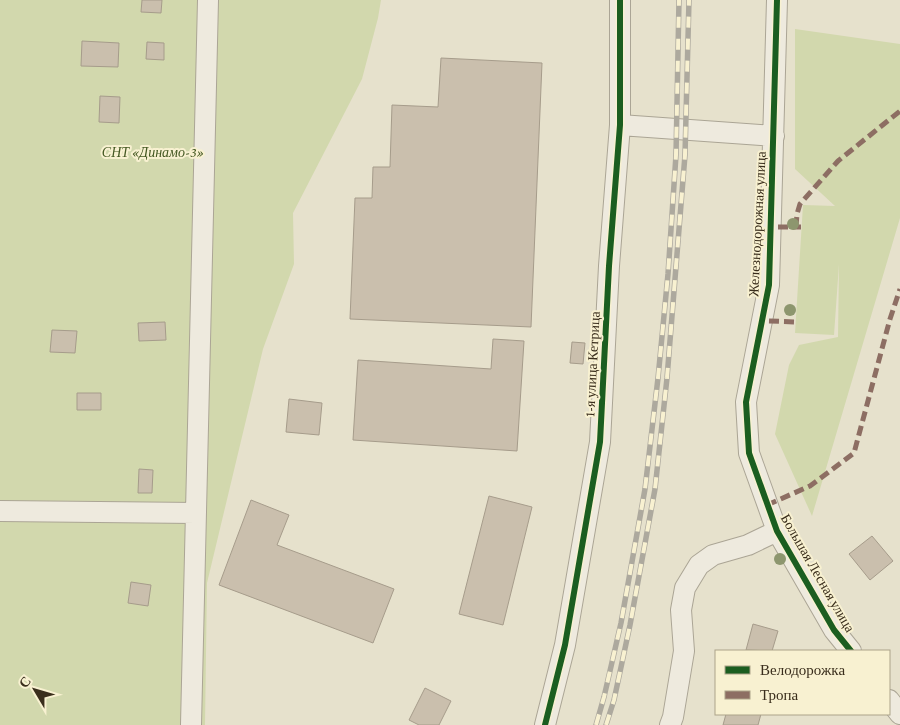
<svg xmlns="http://www.w3.org/2000/svg" width="900" height="725" viewBox="0 0 900 725" font-family="'Crimson Pro',serif">
  <style>
    .green { fill: #d2d8ad }
    .building { fill: #cabfad; stroke: #a69c8b }
    .lines { fill: none; stroke-linecap: round; stroke-linejoin: round }
    .minor-casing { stroke: #aba595; stroke-width: 22 }
    .minor { stroke: #eeeade; stroke-width: 20 }
    .rail-casing { stroke: #ada99e; stroke-width: 5.5 }
    .rail { stroke: #f8f1d1; stroke-width: 4; stroke-dasharray: 11; stroke-linecap: butt }
    .quiet { stroke: #8d6e63; stroke-width: 5; stroke-dasharray: 10 5; stroke-linecap: butt }
    .cycleway-casing { stroke: #f8f1d1; stroke-width: 9 }
    .cycleway { stroke: #1b5e20; stroke-width: 6 }
    .tree { fill: #8d966e }
    .labels { text-anchor: middle; dominant-baseline: central; stroke-width: 4; stroke-linejoin: round; paint-order: stroke }
    .park-label { font-size: 14px; font-style: italic; fill: #445822; stroke: #f8f1d1 }
    .street-label { font-size: 14px; fill: #3a2e1c; stroke: #f8f1d1 }
  </style>
  <rect width="100%" height="100%" fill="#e6e1cc"/>
  <!-- green -->
  <path class="green" d="M0,0H381L378,18L362,79L293,213L294,264L263,349L207,583L205,725H0Z
    M795,29L900,44V218L812,516L775,434L789,365L799,345L838,337L839,264L834,335L795,333L803,205L835,206L795,169Z"/>
  <!-- building -->
  <path class="building" d="M142,0H162L161,13L141,12Z
    M82,41L119,43L118,67L81,66Z
    M147,42L164,43V60L146,59Z
    M441,58L542,63L531,327L350,319L355,198H372L373,167H390L392,105L438,107Z
    M100,96L120,97L119,123L99,122Z
    M165,322L166,340L139,341L138,323Z
    M52,330L77,331L75,353L50,352Z
    M493,339L524,341L517,451L353,440L358,360L491,369Z
    M572,342L585,343L583,364L570,363Z
    M77,393H101V410H77Z
    M289,399L322,403L319,435L286,432Z
    M139,469L153,470L152,493H138Z
    M489,496L532,507L503,625L459,614Z
    M251,500L289,515L277,545L394,589L373,643L219,585Z
    M872,536L893,561L870,580L849,554Z
    M131,582L151,585L148,606L128,603Z
    M753,624L778,631L772,651L746,650Z
    M425,688L451,701L439,725H419L409,720Z
    M726,714H761L758,725H723Z"/>
  <g class="lines">
    <!-- minor casing -->
    <g class="minor-casing">
      <path id="minor" d="M777,0L769,285L746,402L749,453L777,531L834,630L851,651
        M620,125L774,136
        M0,511L196,513
        M889,700L900,714
        M191,725L208,0
        M545,725L565,645L600,442L609,266L620,125V0
        M670,725L673,717L684,651L681,610L685,588L699,565L713,555L748,545L777,531"/>
    </g>
    <!-- minor -->
    <use href="#minor" class="minor"/>
    <!-- rail casing -->
    <g class="rail-casing">
      <path id="rail" d="M596,725L604,697L621,623L645,489L658,378L668,274L676,155L679,0
        M606,725L614,700L630,625L655,489L667,378L685,155L689,0"/>
    </g>
    <!-- rail -->
    <use href="#rail" class="rail"/>
    <!-- quiet -->
    <path class="quiet" d="M778,227H801
      M796,227L797,214L800,204L838,161L900,111
      M769,321L796,322
      M767,505L810,486L854,453L890,319L900,289"/>
    <!-- cycleway casing -->
    <g class="cycleway-casing">
      <path id="cycleway" d="M777,0L769,285L746,402L749,453L777,531L834,630L851,651
        M545,725L565,645L600,442L609,266L620,125V0"/>
    </g>
    <!-- cycleway -->
    <use href="#cycleway" class="cycleway"/>
  </g>
  <!-- trees -->
  <g class="tree">
    <circle cx="793" cy="224" r="6"/>
    <circle cx="790" cy="310" r="6"/>
    <circle cx="780" cy="559" r="6"/>
  </g>
  <g class="labels">
    <!-- park labels -->
    <g class="park-label">
      <text x="153" y="152">СНТ «Динамо-3»</text>
    </g>
    <!-- street labels -->
    <g class="street-label">
      <text transform="translate(757 224) rotate(-87)">Железнодорожная улица</text>
      <text transform="translate(592 364) rotate(-87)">1-я улица Кетрица</text>
      <text transform="translate(818 573) rotate(60)">Большая Лесная улица</text>
    </g>
  </g>
  <!-- legend -->
  <rect x="715" y="650" width="175" height="65" fill="#f8f1d1" stroke="#aca389"/>
  <rect x="725" y="666" width="25" height="8" fill="#1b5e20" stroke="#aca389"/>
  <text x="760" y="675" font-size="15" fill="#3a2e1c">Велодорожка</text>
  <rect x="725" y="691" width="25" height="8" fill="#8d6e63" stroke="#aca389"/>
  <text x="760" y="700" font-size="15" fill="#3a2e1c">Тропа</text>
  <!-- north arrow -->
  <g transform="translate(35 690) rotate(308)" stroke="#f8f1d1" stroke-width="4" paint-order="stroke">
  <path d="M0-4L9 19L0 12L-9 19Z" fill="#3a2e1c"/>
  <text y="-8" font-size="14" font-weight="bold" text-anchor="middle" fill="#3a2e1c">С</text>
  </g>
</svg>
